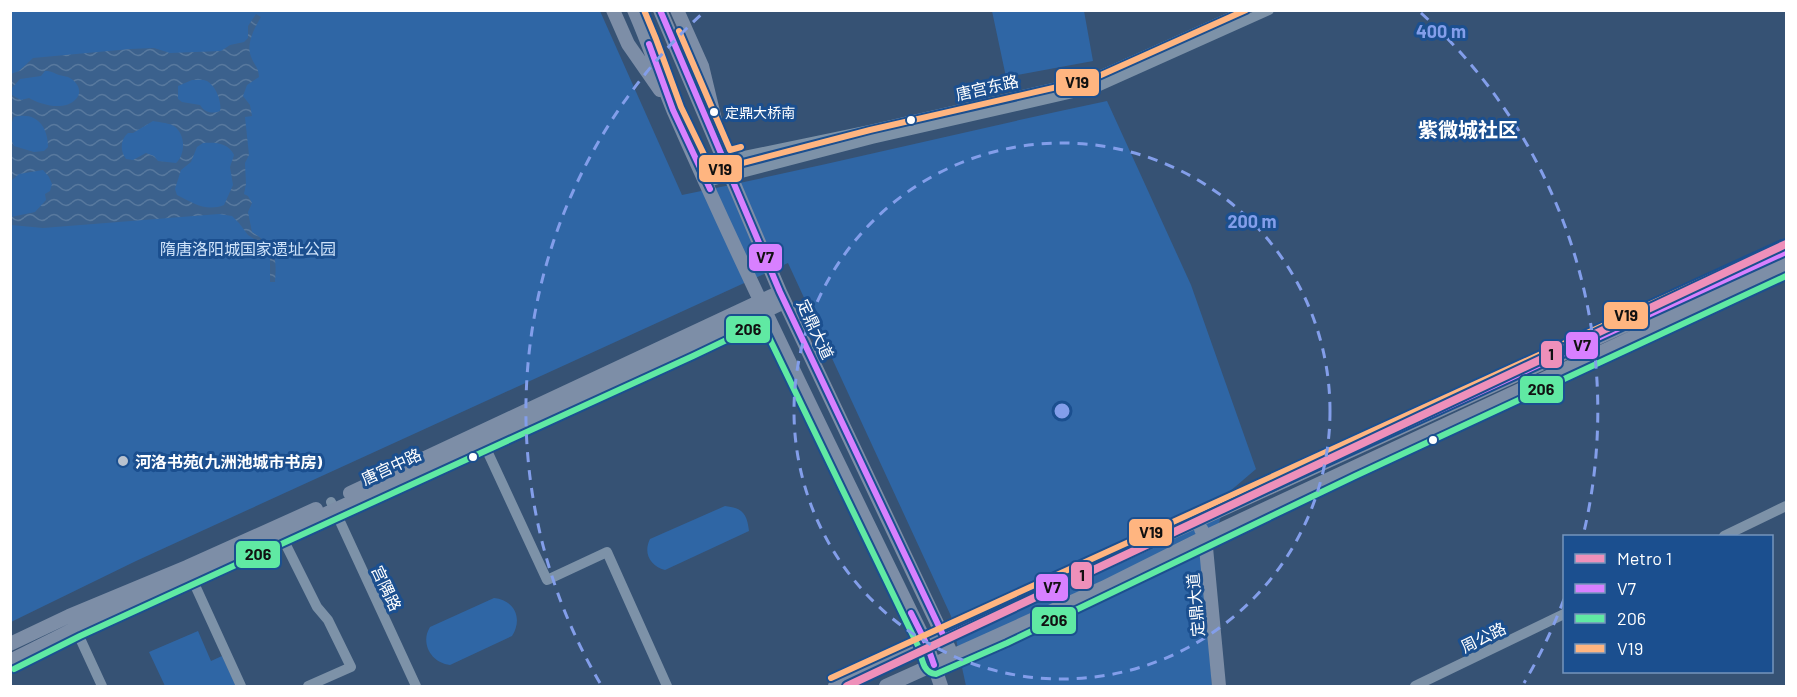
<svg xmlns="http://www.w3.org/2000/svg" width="1797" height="697" viewBox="0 0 1797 697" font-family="Barlow,'Noto Sans SC',sans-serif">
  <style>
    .green { fill: #2f66a5 }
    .water { fill: url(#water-waves); fill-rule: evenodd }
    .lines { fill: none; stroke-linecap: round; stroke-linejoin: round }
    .minor { stroke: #7d92a8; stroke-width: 10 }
    .major { stroke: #7d8ea7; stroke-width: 14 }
    .bus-1-casing { stroke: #1b4f8f; stroke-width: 10 }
    .bus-2-casing { stroke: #1b4f8f; stroke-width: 10 }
    .bus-3-casing { stroke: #1b4f8f; stroke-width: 10 }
    .bus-1 { stroke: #d880ff; stroke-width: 6 }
    .bus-2 { stroke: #60e9a3; stroke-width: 6 }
    .bus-3 { stroke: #ffb580; stroke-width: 6 }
    .metro-1-casing { stroke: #1b4f8f; stroke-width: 12 }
    .metro-1 { stroke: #ee90ba; stroke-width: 8 }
    .ring { fill: none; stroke: #839eea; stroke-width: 3; stroke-dasharray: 10 8 }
    .bus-dot { fill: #fff; stroke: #1b4f8f; stroke-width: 2 }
    .poi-dot { fill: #b9c2ce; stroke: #1b4f8f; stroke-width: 2 }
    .labels { text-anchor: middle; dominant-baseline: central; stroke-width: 6; stroke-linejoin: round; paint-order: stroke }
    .bus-label { font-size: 14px; fill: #fff; stroke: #1b4f8f; text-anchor: start }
    .street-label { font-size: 16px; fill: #fff; stroke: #1b4f8f }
    .park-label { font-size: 16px; fill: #cfe3fa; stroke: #1b4f8f }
    .poi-label { font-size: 16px; font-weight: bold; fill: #fff; stroke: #1b4f8f; text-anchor: start }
    .quarter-label { font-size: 20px; font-weight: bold; fill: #fff; stroke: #1b4f8f }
    .centre { fill: #839eea; stroke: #1b4f8f; stroke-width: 3 }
    .ring-label { font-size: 18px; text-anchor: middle; font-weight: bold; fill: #839eea; stroke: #1b4f8f; stroke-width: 6; stroke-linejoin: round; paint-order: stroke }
    .line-badge { stroke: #1b4f8f; stroke-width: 2 }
    .pale-badge-label { font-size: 16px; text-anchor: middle; font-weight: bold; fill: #111 }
  </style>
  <defs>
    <pattern id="water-waves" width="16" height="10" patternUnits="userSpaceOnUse" patternTransform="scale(1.5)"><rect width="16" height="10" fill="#3b618d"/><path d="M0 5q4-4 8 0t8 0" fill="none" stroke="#58799e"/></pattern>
  </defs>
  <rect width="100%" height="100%" fill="#365274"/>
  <!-- green -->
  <path class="green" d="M11,11H600L682,195C824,166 965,131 1107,101L1191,285L1256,469L1229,492L1203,572L1212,686H966L951,616L788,263L136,561L11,622Z
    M992,11H1084L1093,61L1006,77Z
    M725,506C743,508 747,514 749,531L665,570C650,566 643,553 650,539Z
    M494,598C515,600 523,619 512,636L450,665C431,663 420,643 430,627Z
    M198,631L211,661L222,656L236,686H165L149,652Z"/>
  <!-- water -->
  <path class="water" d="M256,14L261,17C254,29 245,45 252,59C256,68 258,66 259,77L247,85L243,96L250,105L252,116L245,117L249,155L245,163L246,184L244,194L248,196L252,203L248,212L252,232C275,247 277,255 275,282H270V258L262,244L248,235L239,223L232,216L219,214L43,228L11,225V217L35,212L46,200L45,194L50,191L52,184L49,177L43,170L19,174L11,181V139L14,146L34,152L44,151L48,147C48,126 36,111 14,117L11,125V74L19,71L33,58L130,49L154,48L170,53L221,51L230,45L244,42L248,38V26ZM45,71C52,71 53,73 59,75C62,76 65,76 68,77C77,81 84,92 75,100C64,111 41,105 29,98L21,100L12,95L11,89L20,79L41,76ZM192,80C196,80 203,79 207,81C216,86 222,102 220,111C212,114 205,113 200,105L182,102L178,99V86ZM153,121C159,122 167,123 172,125C186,132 186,154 176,163L158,161L154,156L146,153L133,160L126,159C120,151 120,140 128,133H133ZM203,143C215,142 229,143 234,155L230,167L233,185L224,205C206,212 193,203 177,195L175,189L181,170L191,162L197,147Z"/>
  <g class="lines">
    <!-- minor -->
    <path class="minor" d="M725,160L870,130L1092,79L1246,10
      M707,182L872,139L1095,88L1269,10
      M483,442L547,580L607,552L667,686
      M331,502L416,686
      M278,529L317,607L328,620L351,667L308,686
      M1724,536L1786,506
      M188,570L241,686
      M72,621L102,686
      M1415,686L1564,614"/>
    <!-- major -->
    <path class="major" d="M613,10L628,44L660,90
      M634,10C649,44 660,78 674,112C753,292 841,468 927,645L941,686
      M660,10L780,292L953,657
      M677,10L702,66L715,120
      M350,493L780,292
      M1201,529L1205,537L1219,686
      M10,644L69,616L187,567L316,509
      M10,661L76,628L689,348L784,302
      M835,686L1786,252
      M886,686L1103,588L1205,537L1786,266"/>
    <!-- bus-1 casing -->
    <g class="bus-1-casing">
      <path id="bus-1" d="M660,10L780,292L944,637L1786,252
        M649,44L673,110L710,189
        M911,613L927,645L934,665"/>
    </g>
    <!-- bus-2 casing -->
    <g class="bus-2-casing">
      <path id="bus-2" d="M14,669L80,636L693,356L762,323L919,648C922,659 923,673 936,674L1007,643L1355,476L1786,276"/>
    </g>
    <!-- bus-3 casing -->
    <g class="bus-3-casing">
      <path id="bus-3" d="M644,10L656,39L681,107L712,171L870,130L1092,79L1246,10
        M679,31L730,150L741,147
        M831,678L1782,244"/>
    </g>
    <!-- bus-1 -->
    <use href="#bus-1" class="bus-1"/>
    <!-- bus-2 -->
    <use href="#bus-2" class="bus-2"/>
    <!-- bus-3 -->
    <use href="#bus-3" class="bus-3"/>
    <!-- metro-1 casing -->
    <g class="metro-1-casing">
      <path id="metro-1" d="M847,686L1786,244"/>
    </g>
    <!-- metro-1 -->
    <use href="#metro-1" class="metro-1"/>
  </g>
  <!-- distance rings -->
  <g class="ring">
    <circle cx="1062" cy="411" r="268"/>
    <path d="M1564 599A536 536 0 0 1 1524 683M600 683A536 536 0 0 1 703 13M1421 13A536 536 0 0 1 1583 536"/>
  </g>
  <!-- markers -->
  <g class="bus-dot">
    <circle cx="714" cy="112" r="5"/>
    <circle cx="911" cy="120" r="5"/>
    <circle cx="1433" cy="440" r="5"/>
    <circle cx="473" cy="457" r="5"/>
  </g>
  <circle class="poi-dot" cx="123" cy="461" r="6"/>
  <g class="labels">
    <!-- bus labels -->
    <g class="bus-label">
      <text x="725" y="112">定鼎大桥南</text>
    </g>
    <!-- street labels -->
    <g class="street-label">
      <text transform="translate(987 87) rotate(-13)">唐宫东路</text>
      <text transform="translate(816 329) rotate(65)">定鼎大道</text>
      <text transform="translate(391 466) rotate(-25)">唐宫中路</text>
      <text transform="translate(387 588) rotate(65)">宫隅路</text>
      <text transform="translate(1195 605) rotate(-95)">定鼎大道</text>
      <text transform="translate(1483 637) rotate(-26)">周公路</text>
    </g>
    <!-- park labels -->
    <g class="park-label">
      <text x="248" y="248">隋唐洛阳城国家遗址公园</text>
    </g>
    <!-- poi labels -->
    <g class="poi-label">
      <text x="135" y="461">河洛书苑(九洲池城市书房)</text>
    </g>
    <!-- quarter labels -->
    <g class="quarter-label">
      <text x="1468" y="129">紫微城社区</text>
    </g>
  </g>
  <circle cx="1062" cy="411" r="9" class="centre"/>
  <g class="ring-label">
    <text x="1441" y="38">400 m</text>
    <text x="1252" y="228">200 m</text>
  </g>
  <g class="line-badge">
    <rect x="1055" y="68" width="45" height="29" rx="6" fill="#ffb580"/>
    <rect x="698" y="154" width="45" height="29" rx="6" fill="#ffb580"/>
    <rect x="748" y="243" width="35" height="29" rx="6" fill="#d880ff"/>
    <rect x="1603" y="301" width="46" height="29" rx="6" fill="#ffb580"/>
    <rect x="725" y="315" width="46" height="29" rx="6" fill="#60e9a3"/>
    <rect x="1565" y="331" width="34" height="29" rx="6" fill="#d880ff"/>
    <rect x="1540" y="340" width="23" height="29" rx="6" fill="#ee90ba"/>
    <rect x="1519" y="375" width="45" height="29" rx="6" fill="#60e9a3"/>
    <rect x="1128" y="518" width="45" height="29" rx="6" fill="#ffb580"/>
    <rect x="235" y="540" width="46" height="29" rx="6" fill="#60e9a3"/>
    <rect x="1070" y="561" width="23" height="29" rx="6" fill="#ee90ba"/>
    <rect x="1035" y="573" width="34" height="29" rx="6" fill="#d880ff"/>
    <rect x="1031" y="606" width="46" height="29" rx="6" fill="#60e9a3"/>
  </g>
  <g class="pale-badge-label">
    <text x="1077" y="88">V19</text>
    <text x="720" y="175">V19</text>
    <text x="765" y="263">V7</text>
    <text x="1626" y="321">V19</text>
    <text x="748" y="335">206</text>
    <text x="1582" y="351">V7</text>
    <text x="1551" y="360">1</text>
    <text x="1541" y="395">206</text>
    <text x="1151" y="538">V19</text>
    <text x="258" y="560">206</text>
    <text x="1082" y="581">1</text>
    <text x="1052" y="593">V7</text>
    <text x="1054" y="626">206</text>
  </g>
  <!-- border -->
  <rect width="1797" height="697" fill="none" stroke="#ffffff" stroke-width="24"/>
  <!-- legend -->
  <rect x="1563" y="535" width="210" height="138" fill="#1b4f8f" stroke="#7695bc" stroke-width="1.5"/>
  <rect x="1575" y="554" width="30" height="9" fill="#ee90ba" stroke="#7695bc" stroke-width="1.5"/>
  <text x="1617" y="565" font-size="18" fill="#ffffff">Metro 1</text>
  <rect x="1575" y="584" width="30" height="9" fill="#d880ff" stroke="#7695bc" stroke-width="1.5"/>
  <text x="1617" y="595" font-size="18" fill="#ffffff">V7</text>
  <rect x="1575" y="614" width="30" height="9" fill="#60e9a3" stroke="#7695bc" stroke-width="1.5"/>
  <text x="1617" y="625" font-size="18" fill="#ffffff">206</text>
  <rect x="1575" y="644" width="30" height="9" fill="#ffb580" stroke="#7695bc" stroke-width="1.5"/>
  <text x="1617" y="655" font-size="18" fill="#ffffff">V19</text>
</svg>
